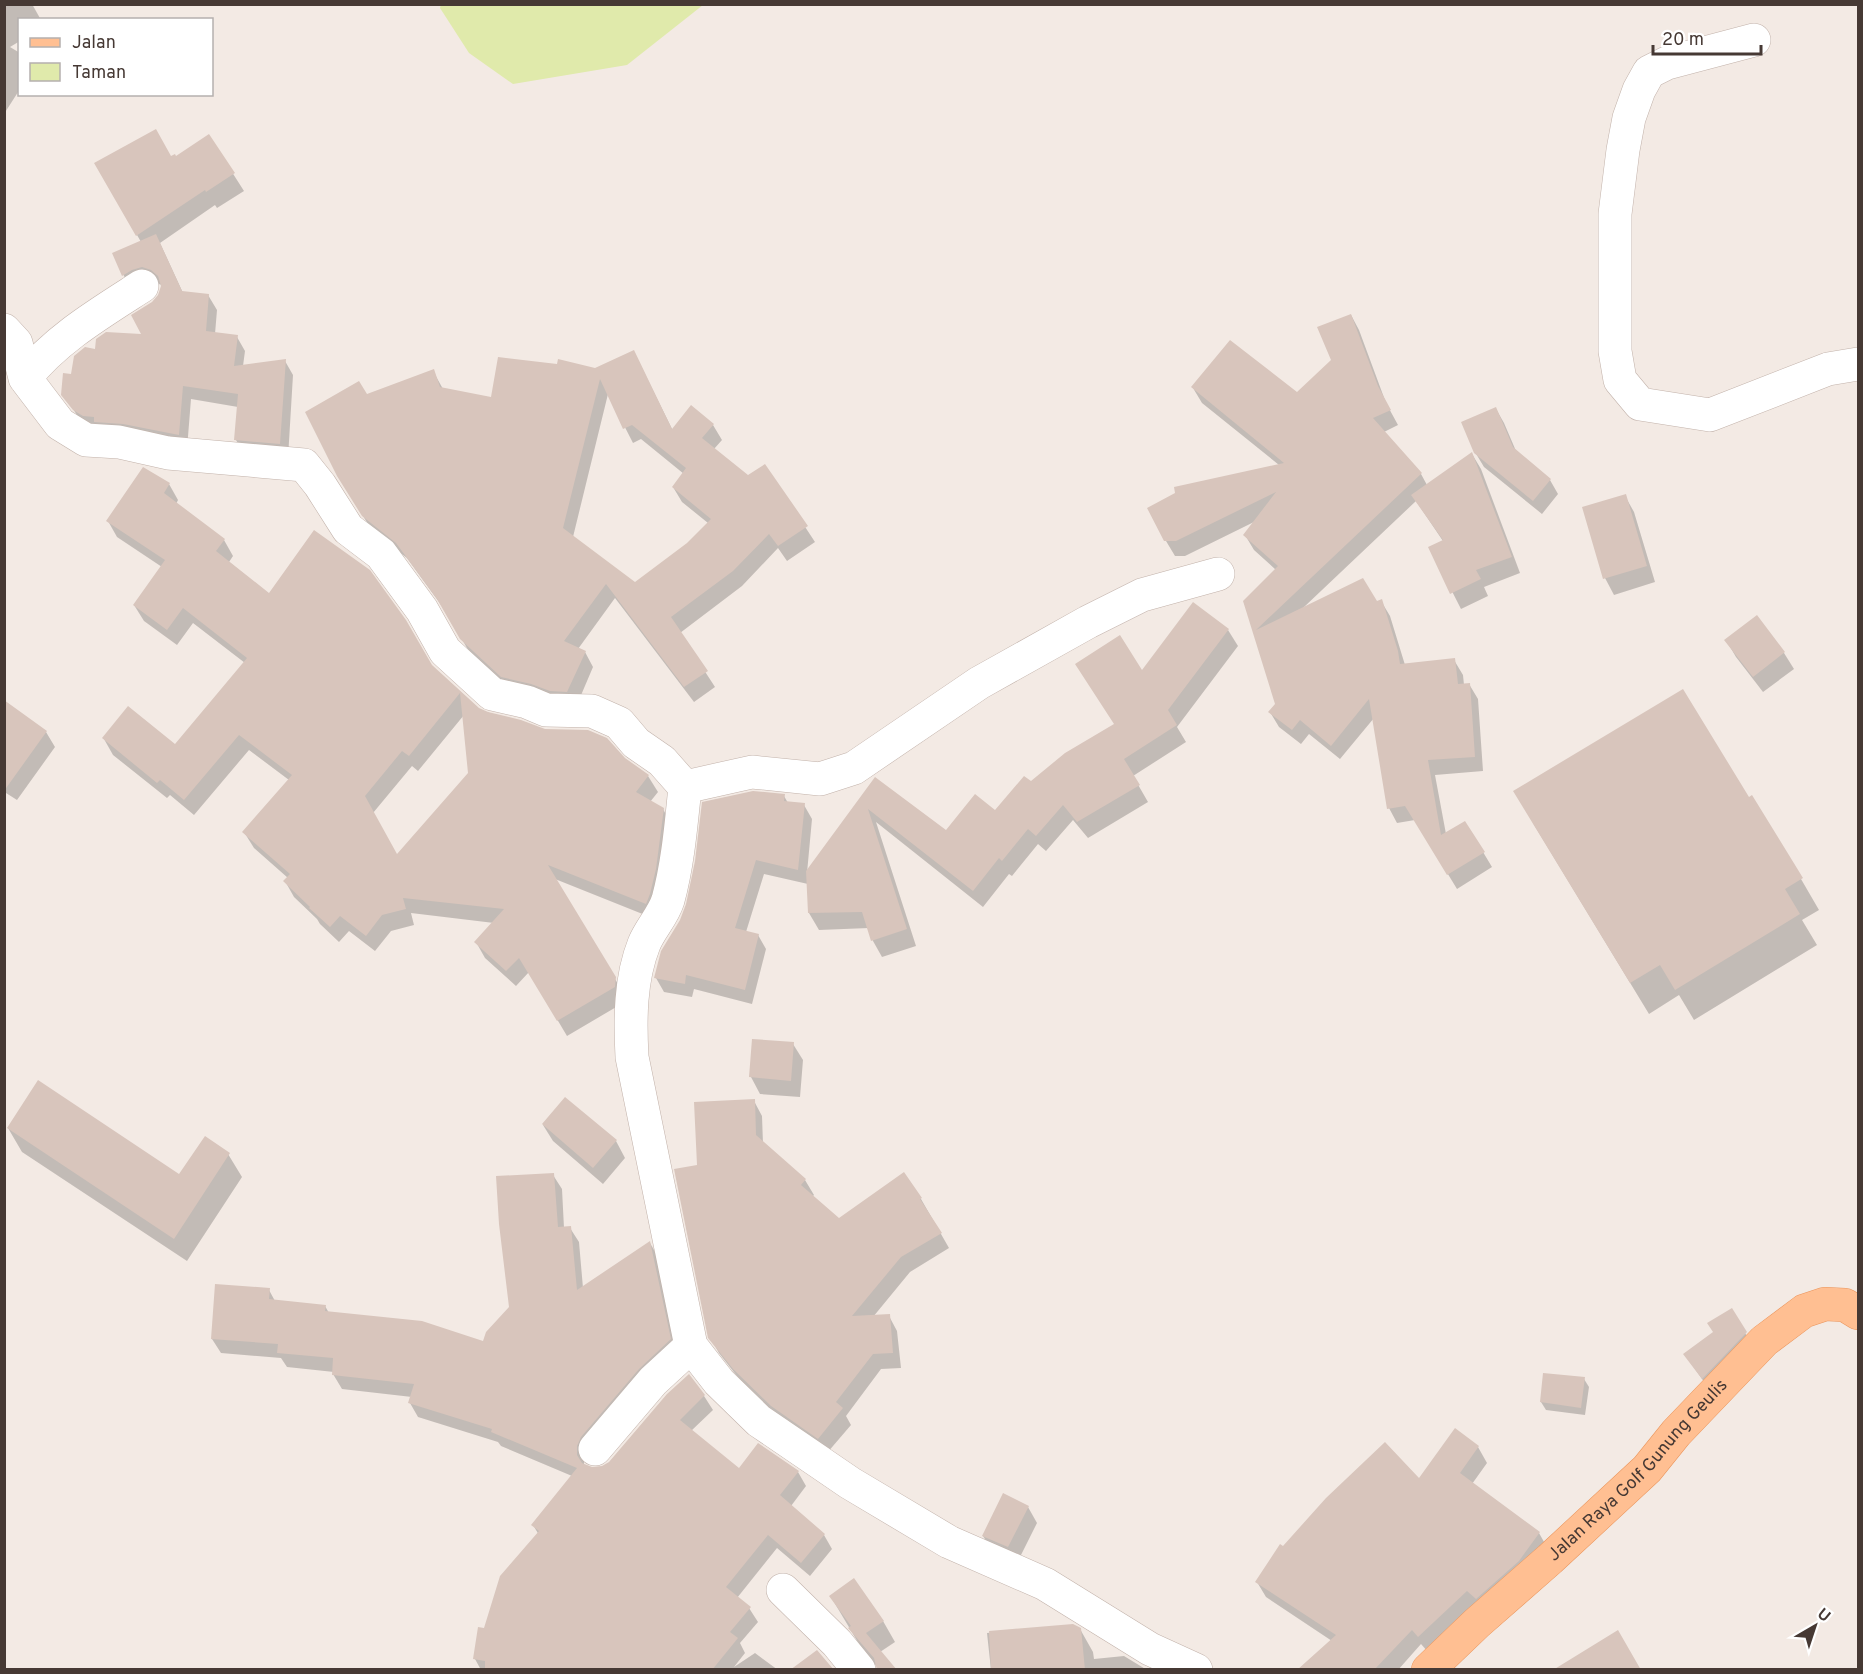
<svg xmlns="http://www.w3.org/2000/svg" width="1863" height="1674" viewBox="0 0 1863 1674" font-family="Overpass,sans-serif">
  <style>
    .green { fill: #e0eaab }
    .shadow { fill: #0003; fill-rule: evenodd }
    .building { fill: #d8c5bc; fill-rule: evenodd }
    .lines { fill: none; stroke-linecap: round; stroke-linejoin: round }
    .minor-casing { stroke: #c2b2aa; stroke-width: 34 }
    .major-casing { stroke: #ea955c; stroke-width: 34 }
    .minor { stroke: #fff; stroke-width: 33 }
    .major { stroke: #ffbf92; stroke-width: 33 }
    .labels { text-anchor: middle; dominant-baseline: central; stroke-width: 6; stroke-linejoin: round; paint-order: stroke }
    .street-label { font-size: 18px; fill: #463934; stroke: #fff }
  </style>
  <rect width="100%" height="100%" fill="#f3eae4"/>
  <!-- green -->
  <path class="green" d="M441,4H703V5L627,65L513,84L469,53L440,8Z"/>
  <!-- shadow -->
  <path class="shadow" d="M4,4H32L41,20H20V41L10,47L20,53V89L4,114Z
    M209,136L244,191L217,208L215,205L160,243L183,293L208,295L217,310L215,334L237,337L245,351L243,366L285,361L293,375L288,458L244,454L236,440L238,407L191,399L187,449L83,424L63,394L72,376L97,351L143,335L153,303L160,295L162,285L149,281L132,290L124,276L114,254L141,242L96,163L176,158Z
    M1351,315L1359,330L1386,403L1398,425L1384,432L1421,474L1427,485L1472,454L1481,469L1520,573L1484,587L1488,596L1461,609L1430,548L1443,541L1416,501L1303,608L1381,601L1390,616L1405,665L1454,660L1463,675L1464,685L1469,684L1478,699L1483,771L1435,775L1446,834L1483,852L1492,867L1457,889L1415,820L1397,823L1389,808L1374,718L1340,759L1309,734L1301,744L1279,727L1270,712L1277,704L1244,602L1276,570L1254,550L1245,535L1256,521L1185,556H1175L1166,541L1279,465L1202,403L1193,388L1297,394L1333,361Z
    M634,352L673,431L713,425L722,440L714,449L748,477L765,466L815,542L787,561L778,548L742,586L680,633L715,687L694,702L615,598L578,649L585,652L593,667L576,707L511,692L471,655L447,613L407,558L373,532L348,492L366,396L433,371L443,389L493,398L595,370ZM608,394L633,443L641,439L684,474L673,487L682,502L708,523L688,544L635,584L573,537Z
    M1496,409L1504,423L1516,451L1550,480L1558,494L1542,514L1484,467L1475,452Z
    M143,469L169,484L178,500L176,504L224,540L233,556L229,562L270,595L431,666L478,709L624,759L648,776L658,792L650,802L663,809L672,826L655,919L555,879L624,994L623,1003L567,1036L529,972L516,986L485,958L476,942L494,923L411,913L414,925L391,931L375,951L349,931L339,942L320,924L317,919L294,897L285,881L288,878L254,848L244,832L289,780L249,750L194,815L170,795L167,798L113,755L104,739L175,746L245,663L193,623L177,645L144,621L134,605L162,567L117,537L108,521ZM464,715L469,774L397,856L373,813L412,766L418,771Z
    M1625,496L1634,512L1655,582L1614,595L1605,578Z
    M1228,630L1238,646L1177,727L1186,742L1133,776L1148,802L1088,838L1073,820L1046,851L1038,844L1012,876L1009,874L983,907L876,822L916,946L882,957L873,941L869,928L819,930L809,913L808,884L764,874L746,932L758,935L766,949L752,1004L694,989L692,997L664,992L656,978L784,796L788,803L804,805L812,819L807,873L875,779L946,832L995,812L1031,783L1115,725L1142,672Z
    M1726,640L1784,653L1794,669L1763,692L1736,657Z
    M4,702L46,732L55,747L17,800L6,793L4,796Z
    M1748,799L1801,879L1819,910L1802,920L1817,945L1694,1020L1679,995L1649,1014L1533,823Z
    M793,1044L803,1060L800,1097L760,1094L751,1077Z
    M754,1101L762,1116L763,1144L805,1180L814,1195L812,1197L839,1220L903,1175L921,1199L949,1248L910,1272L873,1317L889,1316L897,1331L901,1368L881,1369L846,1416L851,1425L827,1453L781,1422L744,1385L719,1353L710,1337L698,1166Z
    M543,1125L616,1141L625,1158L603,1184L553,1141Z
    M8,1128L180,1176L228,1154L242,1177L187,1261L22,1152Z
    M553,1175L562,1189L564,1228H570L579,1242L583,1288L650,1243L658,1257L678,1354L588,1452L584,1461V1466L591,1469L601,1468L610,1463L689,1376L704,1396L713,1410L691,1431L739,1470L798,1472L806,1486L791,1506L824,1535L832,1549L810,1576L777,1548L737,1598L749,1608L758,1622L740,1643L745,1653L734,1667L755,1653L778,1670H481L475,1659L485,1630L539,1535L533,1525L572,1476L501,1446L498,1442L418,1417L410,1403L412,1397L342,1389L333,1374L334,1372L287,1367L281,1358L221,1353L212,1339L269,1290L275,1301L325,1306L329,1313L483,1342L511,1308Z
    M1731,1310L1750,1341L1707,1386L1690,1362Z
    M1584,1379L1589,1387L1585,1415L1546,1410L1541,1402Z
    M1455,1430L1478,1447L1487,1463L1472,1484L1539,1533L1548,1549L1428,1652L1421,1644L1398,1670H1300L1332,1641L1266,1597L1257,1582L1284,1548L1419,1480Z
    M1028,1507L1037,1523L1017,1563L993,1552L983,1536Z
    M831,1597L883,1621L895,1642L880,1652L879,1669L862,1649Z
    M1073,1625L1080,1629L1093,1652L1094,1659L1124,1656L1147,1670H991L987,1633Z"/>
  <!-- building -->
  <path class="building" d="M156,129L171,156L175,154L176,156L209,134L235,173L206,192L205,190L136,236L94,163Z
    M156,234L182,291L209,294L206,331L238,335L234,366L286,359L280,444L234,440L238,394L183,386L179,435L123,424L94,422V417L83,416L73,410L61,395L63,373L71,374L74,356L85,347L95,349L96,339L106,332L141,334L131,315L152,302L158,295L161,286L158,276L151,270L142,267L132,270L122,276L112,253Z
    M1351,314L1378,386L1391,410L1373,418L1422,473L1256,630L1363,578L1377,601L1382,599L1398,651L1400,664L1455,658L1458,684L1470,683L1475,757L1428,760L1441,835L1465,821L1485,852L1447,875L1405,806L1387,809L1369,699L1331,746L1300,720L1292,730L1268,712L1275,704L1243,601L1278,566L1243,535L1276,492L1176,541H1164L1147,508L1175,493L1174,487L1284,463L1191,387L1230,340L1297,392L1331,360L1317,327Z
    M634,350L672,429L691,405L714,424L702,438L748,475L765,464L808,526L778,546L769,534L733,571L671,617L708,671L684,687L606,584L564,641L586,651L567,692L550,691L531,684L501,677L460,639L437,599L396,543L362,516L337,476L305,412L359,381L367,394L434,369L440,387L491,397L498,357L557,364L558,359L595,368ZM600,379L623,429L632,425L686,468L672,487L711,519L687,543L635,582L563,528Z
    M1496,407L1513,447L1551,479L1533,501L1474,453L1461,422Z
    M1472,452L1512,557L1476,570L1481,579L1450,594L1428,547L1443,540L1411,495Z
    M143,467L170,483L164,493L225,539L216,551L269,593L314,530L370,570L406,620L432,665L479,708L488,712L521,720L545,729L588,730L607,738L625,758L649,775L636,792L664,808L656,869L650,894L646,904L548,865L616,977L615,987L557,1021L519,958L506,971L474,942L504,909L403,898L406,909L382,915L366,936L340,916L330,927L309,908L310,907L283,881L290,874L242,832L292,775L239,735L184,800L160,780L157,783L102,738L128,706L175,744L247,658L183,608L167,630L133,605L165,560L106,521ZM460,693L468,773L397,854L365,796L402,751L409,756Z
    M1626,494L1647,566L1603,579L1582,507Z
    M1193,602L1229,629L1168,710L1177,725L1124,759L1140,785L1077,822L1063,805L1036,836L1028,829L1002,861L999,858L973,891L868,809L907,929L871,941L862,912L808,913L806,871L875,777L946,830L975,794L995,810L1024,776L1031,781L1065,753L1114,724L1075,664L1120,635L1142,670Z
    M1757,615L1785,652L1753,677L1724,640Z
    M1683,689L1749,797L1752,795L1803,878L1785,889L1800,914L1675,990L1660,965L1630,983L1513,791Z
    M4,700L47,731L4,791Z
    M753,791L785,794L784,801L805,803L798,870L756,860L735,928L759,934L745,990L686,975L685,984L654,978L661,951L680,920L686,904L695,861L702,802Z
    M752,1039L794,1042L791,1081L749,1077Z
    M38,1080L179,1174L205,1136L230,1153L174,1239L7,1128Z
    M565,1097L617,1140L593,1168L542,1124Z
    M755,1099L756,1135L806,1179L801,1185L839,1218L904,1172L922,1198L920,1199L942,1233L901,1257L852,1316L890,1314L893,1353L873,1354L836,1402L843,1408L818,1439L771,1406L733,1369L708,1338L674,1169L697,1165L694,1102Z
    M554,1173L558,1227L571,1226L577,1290L650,1241L671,1339L639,1369L581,1437L577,1446V1455L582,1463L592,1467L602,1466L609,1462L667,1394L689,1374L705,1395L680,1420L739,1468L758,1443L799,1471L780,1495L825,1534L801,1563L768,1535L726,1587L751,1607L730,1632L738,1638L712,1670H485V1661L473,1659L478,1627L484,1628L500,1576L539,1531L531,1525L577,1468L491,1432L492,1429L408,1403L414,1384L332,1375L333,1358L277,1353L278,1344L211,1339L215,1284L270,1288L269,1299L326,1305L325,1311L422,1321L483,1341L486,1332L509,1307L499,1224L496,1176Z
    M1732,1308L1747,1332L1702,1379L1683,1354L1713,1332L1707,1323Z
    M1543,1373L1585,1377L1581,1408L1540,1402Z
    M1455,1428L1479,1446L1460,1473L1540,1532L1519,1561L1476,1599L1467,1591L1418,1637L1412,1630L1374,1670H1297L1336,1635L1255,1582L1280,1544L1283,1546L1326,1498L1385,1442L1419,1478Z
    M1003,1493L1029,1506L1008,1547L982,1536Z
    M854,1578L884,1621L866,1633L897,1670H877L874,1658L848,1628L851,1626L829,1596Z
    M1073,1624L1081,1628L1085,1670H991L989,1631Z
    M1618,1630L1641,1670H1553Z
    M817,1650L834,1670H790Z"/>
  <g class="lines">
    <!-- minor casing -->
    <g class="minor-casing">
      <path id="minor" d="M1754,40L1667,63L1649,72L1639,90L1629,118L1623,150L1615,214V351L1620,380L1640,404L1710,415L1828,369L1858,364
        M4,330L16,343L25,378L60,424L86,440L119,442L168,453L304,465L320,485L348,529L381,554L422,610L445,651L492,694L527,702L546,710L592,711L619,723L636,743L662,761L685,787C681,825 678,863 668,900C663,916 650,929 644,944C630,979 630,1020 632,1057L691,1346L719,1382L759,1421L850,1483L949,1542L1045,1584L1150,1649L1196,1670
        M25,378C56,339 100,313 142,286
        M685,787L752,772L820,779L854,768L979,683L1088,622L1142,595L1218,574
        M595,1449L653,1381L691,1346
        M783,1590L837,1643L859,1670"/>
    </g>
    <!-- major casing -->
    <g class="major-casing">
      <g id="major">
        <path id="s1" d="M1428,1670L1477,1623L1550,1559L1647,1469L1676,1433L1764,1341L1804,1311L1825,1304L1845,1305L1858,1313"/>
      </g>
    </g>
    <!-- minor -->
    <use href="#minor" class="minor"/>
    <!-- major -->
    <use href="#major" class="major"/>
  </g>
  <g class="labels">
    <!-- street labels -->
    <g class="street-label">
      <text stroke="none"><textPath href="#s1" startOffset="290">Jalan Raya Golf Gunung Geulis</textPath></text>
    </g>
  </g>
  <!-- border -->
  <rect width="1863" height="1674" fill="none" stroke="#463934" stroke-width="12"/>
  <!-- legend -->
  <rect x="18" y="18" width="195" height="78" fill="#ffffff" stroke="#b5b0ae" stroke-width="1.5"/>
  <rect x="30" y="38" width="30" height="9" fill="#ffbf92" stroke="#b5b0ae" stroke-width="1.5"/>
  <text x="72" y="48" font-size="18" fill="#463934">Jalan</text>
  <rect x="30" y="63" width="30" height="18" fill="#e0eaab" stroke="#b5b0ae" stroke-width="1.5"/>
  <text x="72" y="78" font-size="18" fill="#463934">Taman</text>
  <!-- north arrow -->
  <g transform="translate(1815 1626) rotate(39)" stroke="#ffffff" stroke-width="4.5" paint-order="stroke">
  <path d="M0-4.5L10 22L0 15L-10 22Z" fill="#463934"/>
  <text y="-9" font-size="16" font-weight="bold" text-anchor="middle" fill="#463934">U</text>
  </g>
  <!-- scale -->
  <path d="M1653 45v9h108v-9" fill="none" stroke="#463934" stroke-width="3"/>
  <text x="1662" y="45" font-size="18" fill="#463934" stroke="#ffffff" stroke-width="4.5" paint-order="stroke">20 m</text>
</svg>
